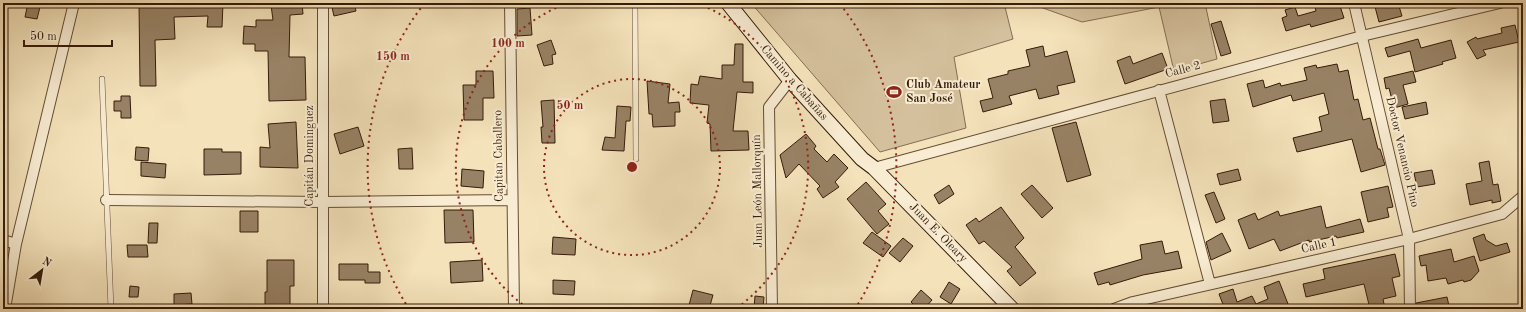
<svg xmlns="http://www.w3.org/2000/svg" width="1526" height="312" viewBox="0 0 1526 312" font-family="'Old Standard TT',serif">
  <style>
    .green { fill: #d4c09c; stroke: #846e52 }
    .building { fill: #988265; stroke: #351b08 }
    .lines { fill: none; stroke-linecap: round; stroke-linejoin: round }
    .lane-casing { stroke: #654d34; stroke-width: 6 }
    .street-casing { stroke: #654d34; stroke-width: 12 }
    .secondary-casing { stroke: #351b08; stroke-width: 16 }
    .lane { stroke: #f8ecd2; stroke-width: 5 }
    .street { stroke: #f8ecd2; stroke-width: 10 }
    .secondary { stroke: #f8ecd2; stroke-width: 14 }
    .ring { fill: none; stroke: #8f2418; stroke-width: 2; stroke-dasharray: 2 4 }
    .labels { text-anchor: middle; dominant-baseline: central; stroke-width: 4; stroke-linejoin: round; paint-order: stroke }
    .street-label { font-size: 12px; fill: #351b08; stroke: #f8ecd2 }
    .poi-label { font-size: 12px; font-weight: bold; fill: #351b08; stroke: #f8ecd2; text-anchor: start }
    .centre { fill: #8f2418; stroke: #f8ecd2; stroke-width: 2 }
    .ring-label { font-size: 12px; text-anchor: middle; font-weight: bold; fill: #8f2418; stroke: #f8ecd2; stroke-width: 4; stroke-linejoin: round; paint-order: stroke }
  </style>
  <rect width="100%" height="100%" fill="#f4e2ba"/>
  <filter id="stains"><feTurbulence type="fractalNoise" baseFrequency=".005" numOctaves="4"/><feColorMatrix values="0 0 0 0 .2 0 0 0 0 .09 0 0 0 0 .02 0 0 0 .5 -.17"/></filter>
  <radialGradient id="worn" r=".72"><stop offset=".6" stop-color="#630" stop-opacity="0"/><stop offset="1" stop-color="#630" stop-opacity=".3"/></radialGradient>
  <!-- green -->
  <path class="green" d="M751,3H1004L1013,39L954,57L966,128L880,152Z
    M1029,3H1205L1217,59L1174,71L1159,7L1082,22Z"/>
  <!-- building -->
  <path class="building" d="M28,3H41L37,19L25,17Z
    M139,3H223L222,27H207L208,16L174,17L175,39L155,40L156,86H140Z
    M282,3H302L303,14L290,15L289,57H305L306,100L269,101L268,51H255V44H243L244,26L256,27V20H273L271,5Z
    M331,3H354L356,11L334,16Z
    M1314,3H1339L1344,18L1311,27L1310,24L1286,31L1282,18L1287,16L1285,10L1295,7L1298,16L1316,11Z
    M1374,3H1398L1402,16L1379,22Z
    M530,8L532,35L517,36V9Z
    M1221,21L1231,53L1221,56L1211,24Z
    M1515,25L1519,42L1483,50L1486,55L1477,59L1467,42L1476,37L1477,39L1502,33L1501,28Z
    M1418,39L1421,48L1451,40L1456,58L1442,62L1443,64L1415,72L1410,51L1388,57L1385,48Z
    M551,40L556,54L552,55L553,64L544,66L537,45Z
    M735,44H743V82H753V93L737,92L733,131H748L749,150L711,151L710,124L707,123L709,105L690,103L691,84L698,85L700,76L722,79V65H734Z
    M1043,46L1045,57L1067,51L1075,82L1057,86L1059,94L1039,99L1036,89L1009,96L1012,104L983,112L980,101L993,98L988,79L1008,74V71L1030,66L1026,50Z
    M1162,53L1168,69L1125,84L1117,61L1130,56L1133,64Z
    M1337,64L1339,72L1348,70L1354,100L1358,99L1363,120L1370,118L1378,149H1380L1385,165L1361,172L1352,139L1297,152L1293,138L1322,131L1319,117L1329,114L1324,93L1293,101L1291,95L1253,107L1247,84L1263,80L1265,88L1280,83L1281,86L1307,80L1304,68L1316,65L1317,68Z
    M476,71H493L494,98H483V120H464L463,85H476Z
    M1413,71L1416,82L1403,85L1408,104L1394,108L1389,88L1386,89L1384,78Z
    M647,81L670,84L668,103L679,102L680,112H675V126L653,127L652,114H649Z
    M121,96H130L131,118H121V111H114V101H121Z
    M1225,99L1229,121L1213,123L1210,101Z
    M554,100L555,143H542L541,127H543L541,101Z
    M1426,102L1428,114L1405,119L1402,107Z
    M617,106L631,107L630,121H626L624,151L602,150L605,137L615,138Z
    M296,122L298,168L260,167V147L270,148L268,124Z
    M1076,122L1091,175L1067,182L1052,128Z
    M358,127L364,146L340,154L334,134Z
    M806,134L816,146L814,149L827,162L834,154L848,168L835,182L839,187L823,198L817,189L820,186L799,164L786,178L780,155Z
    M136,147L149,148L148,161L135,160Z
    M412,148L413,169H399L398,149Z
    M204,149H222V152H241V174L204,175Z
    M1489,161L1493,185L1498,184L1501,201L1492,203V200L1470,205L1466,184L1482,181L1479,163Z
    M141,162L166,164L165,178L141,176Z
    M462,169L484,171L483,188L461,186Z
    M1238,169L1241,180L1220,185L1217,174Z
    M1432,170L1435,184L1417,187L1414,173Z
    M866,182L886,204L878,211L889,224L877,234L847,199Z
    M949,185L954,194L939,204L934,195Z
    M1032,185L1053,208L1042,218L1021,194Z
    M1388,186L1393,207L1387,208L1389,217L1368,222L1361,192Z
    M1214,192L1225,219L1216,223L1205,195Z
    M1321,206L1326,228L1360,219L1364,232L1337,238L1336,236L1309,242V240L1280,251L1274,239L1249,249L1238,220L1255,213L1258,220L1278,211L1280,216Z
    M1001,207L1024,238L1015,247L1036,273L1020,286L1007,271L1012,267L984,241L979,244L966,225L976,218L979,222Z
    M444,210H473L474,242L445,243Z
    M240,211H258V232H240Z
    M149,223H158L157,243H148Z
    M872,232L891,246L883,257L863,243Z
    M1222,233L1231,251L1211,260L1206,242Z
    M1484,234L1486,240L1496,246L1507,243L1510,252L1480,261L1473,238Z
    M553,237L576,239L575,255L552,254Z
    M903,238L913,246L900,262L889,253Z
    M1162,241L1165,254L1178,251L1182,268L1143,275L1110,285L1109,282L1098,285L1094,273L1142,259L1140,245Z
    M127,245H147L148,257H128Z
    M1451,249L1454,262L1474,256L1479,271L1471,280L1464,282L1463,280L1448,284L1446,278L1428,281L1426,265L1421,266L1419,256Z
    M1395,254L1400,276L1392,278L1396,296L1383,299L1385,309H1370L1364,284L1306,297L1303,284L1325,279L1323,269Z
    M267,260H294V286H290V309H265V292H267Z
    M482,260L483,281L451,283L450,262Z
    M339,264H368V272H380V283H365V280H339Z
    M553,280L575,281L574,295L553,294Z
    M1279,281L1290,309H1220L1224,307L1219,294L1233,289L1237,302L1252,296L1256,304L1268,299L1264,287Z
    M949,282L960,289L951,304L940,297Z
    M130,286L139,287L138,297H129Z
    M693,290L713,295L709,309H688Z
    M921,290L932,300L924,309H918L911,302Z
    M191,293L192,304L174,305V294Z
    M755,296L764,297L763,309L754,308Z
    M1447,297L1449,306L1443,307L1444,309H1416V303Z"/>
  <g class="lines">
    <!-- lane casing -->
    <g class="lane-casing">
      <path id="lane" d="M635,3L636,159
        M102,79L111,309"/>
    </g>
    <!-- street casing -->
    <g class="street-casing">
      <path id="street" d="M510,3L514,309
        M1354,3L1409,239L1410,309
        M1159,90L1210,284
        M874,168L1362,36L1500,3
        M106,200L323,202L512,200
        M3,240L16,244
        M5,309L16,244L74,3
        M323,309V3
        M772,309L769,107L790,80
        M1114,309L1133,302L1409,239L1502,214L1523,196"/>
    </g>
    <!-- secondary casing -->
    <g class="secondary-casing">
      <path id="secondary" d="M728,3L790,80L862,159L874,168L1012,309"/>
    </g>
    <!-- lane -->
    <use href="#lane" class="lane"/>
    <!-- street -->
    <use href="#street" class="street"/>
    <!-- secondary -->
    <use href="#secondary" class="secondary"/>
  </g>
  <!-- distance rings -->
  <g class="ring">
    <circle cx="632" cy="167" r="88"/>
    <path d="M527 308A176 176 0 0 1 567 3M697 3A176 176 0 0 1 737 308"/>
    <path d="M409 309A264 264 0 0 1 424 4M840 4A264 264 0 0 1 855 309"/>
  </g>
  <!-- icons -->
  <defs>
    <g id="stadium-bare" transform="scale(1.2)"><path d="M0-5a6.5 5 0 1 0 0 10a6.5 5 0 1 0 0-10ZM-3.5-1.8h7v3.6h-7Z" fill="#8f2418" stroke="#f8ecd2" stroke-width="2.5" paint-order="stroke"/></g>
  </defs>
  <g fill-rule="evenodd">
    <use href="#stadium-bare" x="894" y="92"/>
  </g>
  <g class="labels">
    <!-- street labels -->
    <g class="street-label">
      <text transform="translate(1183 70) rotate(-15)">Calle 2</text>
      <text transform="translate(794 83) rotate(49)">Camino a Cabañas</text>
      <text transform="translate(1402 152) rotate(77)">Doctor Venancio Pino</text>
      <text transform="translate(310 156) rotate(-90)">Capitán Dominguez</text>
      <text transform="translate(499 156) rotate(-91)">Capitan Caballero</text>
      <text transform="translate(758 191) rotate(-91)">Juan León Mallorquín</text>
      <text transform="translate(938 233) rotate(46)">Juan E. Oleary</text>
      <text transform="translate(1319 246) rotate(-13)">Calle 1</text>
    </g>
    <!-- poi labels -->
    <g class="poi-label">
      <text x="906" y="85">Club Amateur<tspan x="906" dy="14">San José</tspan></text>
    </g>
  </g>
  <circle cx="632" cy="167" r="6" class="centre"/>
  <g class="ring-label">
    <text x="508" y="47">100 m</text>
    <text x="393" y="60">150 m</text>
    <text x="570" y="109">50 m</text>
  </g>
  <!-- margin -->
  <rect width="1526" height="312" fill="none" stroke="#f4e2ba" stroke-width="16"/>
  <rect x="4" y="4" width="1518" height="304" fill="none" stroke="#351b08" stroke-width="2"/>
  <rect x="8" y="8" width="1510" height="296" fill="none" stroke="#351b08"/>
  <!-- north arrow -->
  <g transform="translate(42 270) rotate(31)" stroke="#f8ecd2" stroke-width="3" paint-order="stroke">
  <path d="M0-3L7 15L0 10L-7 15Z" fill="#351b08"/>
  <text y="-6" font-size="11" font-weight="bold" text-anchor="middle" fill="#351b08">N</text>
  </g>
  <!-- scale -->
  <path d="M24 40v6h88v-6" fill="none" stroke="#351b08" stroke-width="2"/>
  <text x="30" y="40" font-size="12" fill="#351b08" stroke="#f8ecd2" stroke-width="3" paint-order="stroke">50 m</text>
  <rect width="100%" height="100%" filter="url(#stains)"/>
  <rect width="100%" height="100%" fill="url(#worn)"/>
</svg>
